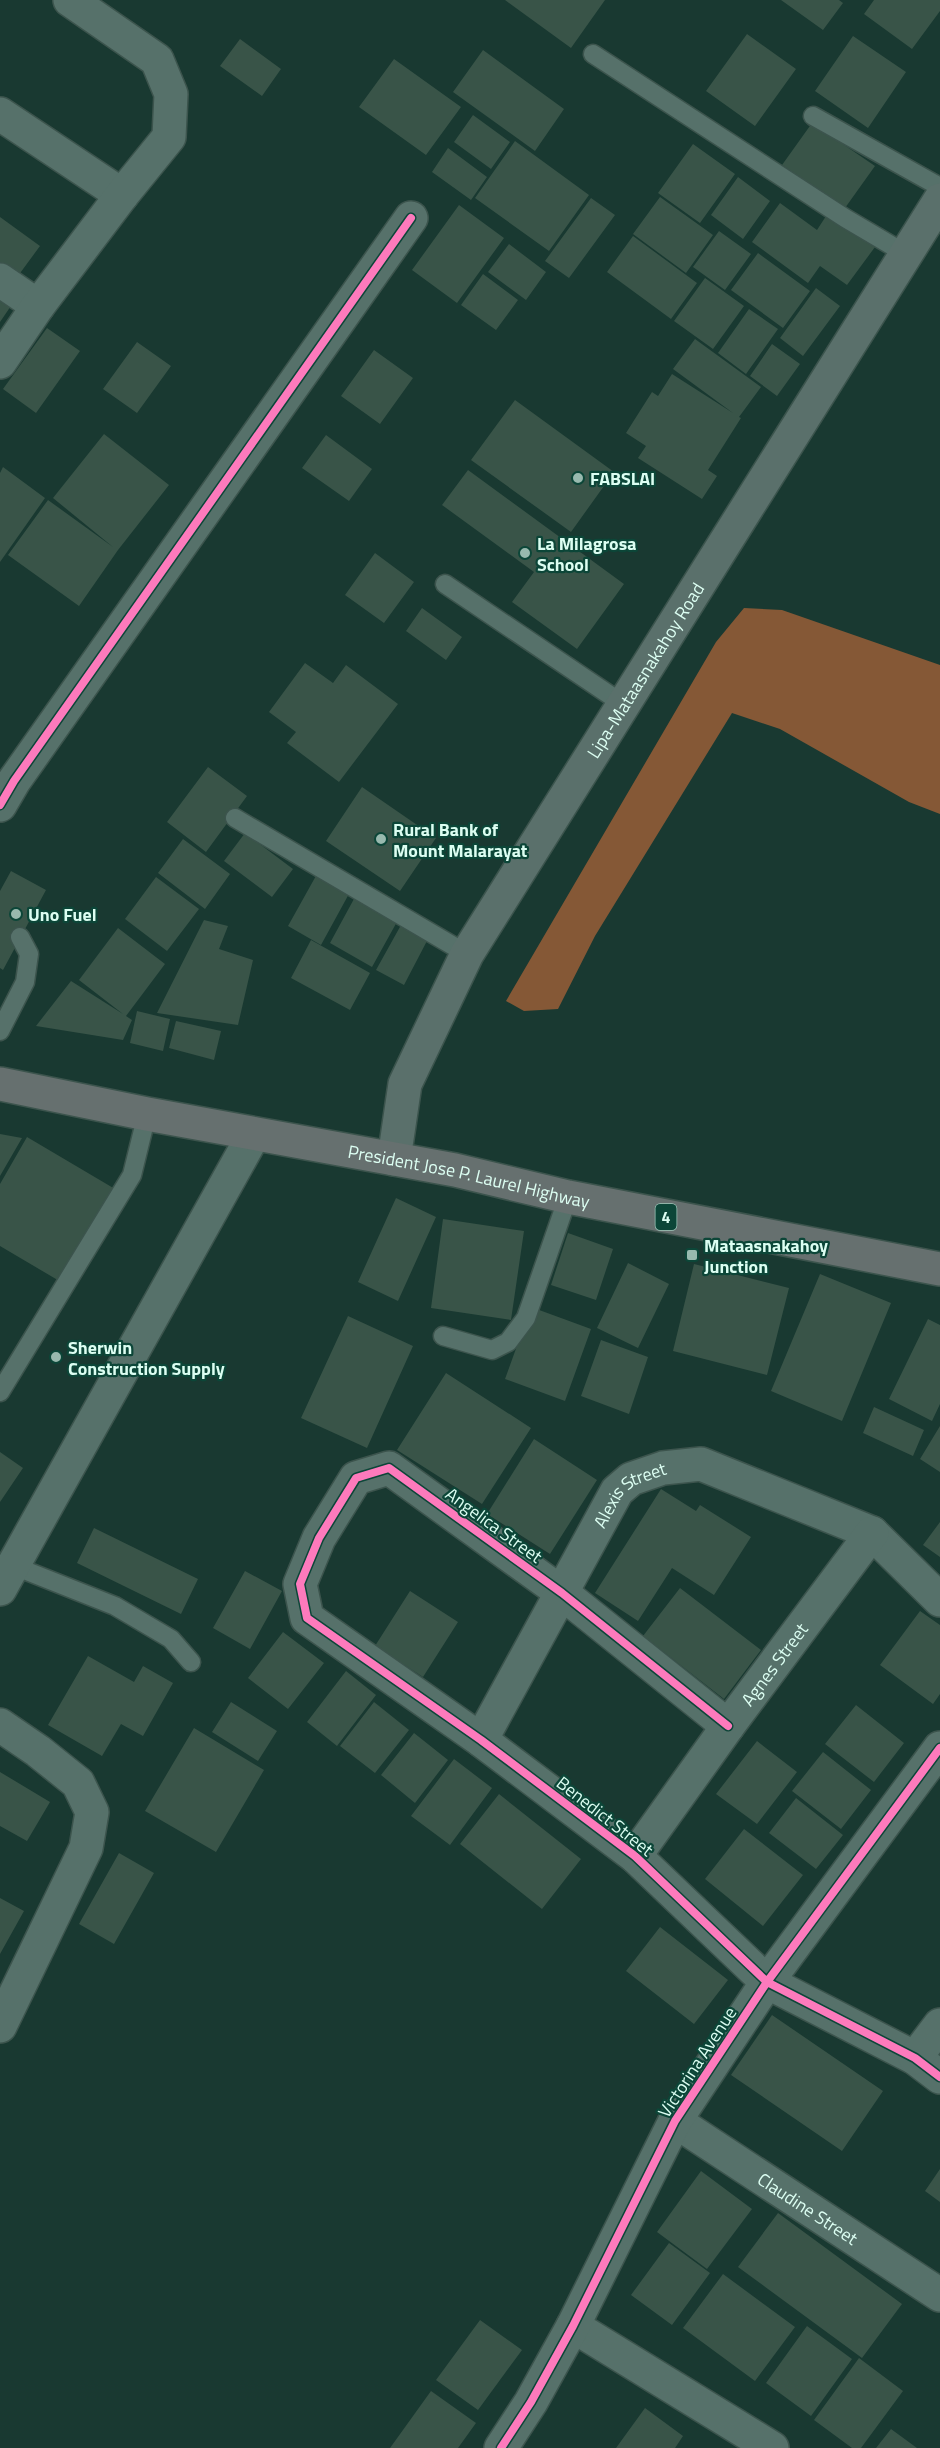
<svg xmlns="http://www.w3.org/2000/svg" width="940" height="2448" viewBox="0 0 940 2448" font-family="'Titillium Web',sans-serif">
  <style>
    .forest { fill: #855836 }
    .building { fill: #395448 }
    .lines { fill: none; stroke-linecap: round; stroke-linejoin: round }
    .lane-casing { stroke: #3c544d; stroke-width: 21 }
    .street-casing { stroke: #3c544d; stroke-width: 36 }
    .secondary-casing { stroke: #3c544d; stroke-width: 36 }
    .highway-casing { stroke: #3c544d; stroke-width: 36 }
    .lane { stroke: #56716a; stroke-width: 18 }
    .street { stroke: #56716a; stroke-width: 33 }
    .secondary { stroke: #5a706b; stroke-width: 33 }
    .highway { stroke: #66706f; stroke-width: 33 }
    .cycleway-casing { stroke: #0c4638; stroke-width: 11 }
    .cycleway { stroke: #fd7abc; stroke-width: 8 }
    .poi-dot { fill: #98b9ae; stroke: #0c4638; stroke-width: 2 }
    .labels { text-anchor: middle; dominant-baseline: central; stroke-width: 4.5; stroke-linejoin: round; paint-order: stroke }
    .shield { fill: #0c4638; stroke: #9ec7ba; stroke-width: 1.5 }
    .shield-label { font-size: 16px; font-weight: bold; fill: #dcfef2 }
    .poi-label { font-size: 18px; font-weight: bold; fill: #dcfef2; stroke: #0c4638; text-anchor: start }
    .street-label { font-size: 18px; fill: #dcfef2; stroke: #0c4638 }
  </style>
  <rect width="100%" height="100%" fill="#193931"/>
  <!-- forest -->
  <path class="forest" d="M744,608L782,610L940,665V814L909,802L780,729L732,713L595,936L558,1009L524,1011L506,1001L716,642Z"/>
  <!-- building -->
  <path class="building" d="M505,0H605L571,48Z
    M781,0H839L843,3L823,30Z
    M874,0H940V11L912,49L864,14Z
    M747,34L796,69L755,126L706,91Z
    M853,36L906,72L868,128L815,91Z
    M240,39L281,69L262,96L220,66Z
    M483,50L564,109L535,151L453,92Z
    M394,59L461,107L426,155L359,107Z
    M473,115L510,142L491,169L454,142Z
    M812,123L875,166L845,208L782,165Z
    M515,141L589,195L549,251L475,198Z
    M693,144L735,174L700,223L658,193Z
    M448,148L487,177L471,200L432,172Z
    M738,177L770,201L743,239L711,215Z
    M660,197L713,235L686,273L633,234Z
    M591,198L615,215L569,278L545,261Z
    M780,203L817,230L828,213L875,247L847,285L820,266L808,283L752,242Z
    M459,205L504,238L457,303L412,270Z
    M0,217L40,246L15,280L0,269Z
    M719,231L751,254L725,290L693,267Z
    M633,236L697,283L671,319L607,272Z
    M509,244L546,272L526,300L488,272Z
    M758,253L810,291L783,328L731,290Z
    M483,274L518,300L496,330L461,305Z
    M705,278L744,306L713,349L674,321Z
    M816,288L840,306L803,356L780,338Z
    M0,289L15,300L0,322Z
    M749,309L778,329L746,374L718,353Z
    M47,328L80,351L36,413L3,389Z
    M695,339L761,387L739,417L741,418L708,470L717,476L702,499L638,458L646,446L626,433L652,392L658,396L672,374L733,413L673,369Z
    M137,342L171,366L137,413L103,389Z
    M772,344L800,364L777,396L750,376Z
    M374,350L413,378L380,424L341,396Z
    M515,400L614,472L571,532L471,460Z
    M104,434L169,485L118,550L79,606L8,555L48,500L113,547L53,498Z
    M326,435L372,469L349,501L302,468Z
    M3,467L45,498L0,562V473Z
    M468,470L624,584L577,649L512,602L534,572L442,505Z
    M375,553L414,582L384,623L345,595Z
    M422,608L462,637L446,660L406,631Z
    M305,663L333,683L346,665L398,704L339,782L287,743L296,732L269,712Z
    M208,767L247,796L206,852L167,822Z
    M362,787L436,838L400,891L326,841Z
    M245,833L293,869L272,897L224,861Z
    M183,839L230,874L205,909L158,873Z
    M11,871L46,890L3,970L0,968V891Z
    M317,874L350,892L321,945L288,926Z
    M156,877L199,909L167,951L125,919Z
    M355,897L398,920L372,967L330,943Z
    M204,920L228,926L219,949L253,960L238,1025L157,1013Z
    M401,925L428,939L404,985L376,970Z
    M118,928L165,964L126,1016L132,1020L123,1040L36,1026L71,981L123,1014L79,980Z
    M311,940L370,973L350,1010L291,978Z
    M137,1011L170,1019L163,1051L130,1043Z
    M176,1021L221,1031L214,1060L169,1048Z
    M0,1134L22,1138L0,1176Z
    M27,1137L115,1189L61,1282L0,1246V1184Z
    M396,1198L436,1217L398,1301L358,1282Z
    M443,1219L524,1231L511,1320L431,1308Z
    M568,1233L613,1249L596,1300L551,1285Z
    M628,1263L669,1284L638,1348L597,1328Z
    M694,1264L789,1288L767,1375L673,1351Z
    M820,1274L891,1303L842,1421L771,1391Z
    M531,1307L591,1329L565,1401L505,1379Z
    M348,1316L413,1346L367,1448L301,1418Z
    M928,1319L940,1325V1404L932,1421L889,1399Z
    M601,1340L648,1357L629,1414L581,1396Z
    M446,1373L531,1428L482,1504L397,1450Z
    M874,1407L924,1430L913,1456L863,1433Z
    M940,1426V1472L920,1459Z
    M534,1439L597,1480L550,1554L487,1514Z
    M0,1452L23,1468L0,1502Z
    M661,1489L696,1511L700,1505L751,1537L714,1595L672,1568L638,1621L595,1593Z
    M940,1522V1557L923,1545Z
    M94,1528L198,1579L181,1614L77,1563Z
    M245,1571L282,1591L250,1649L213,1628Z
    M680,1588L761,1650L724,1699L643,1636Z
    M410,1591L458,1622L423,1677L375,1646Z
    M920,1611L940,1625V1694L933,1704L880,1665Z
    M283,1632L324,1663L288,1709L248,1678Z
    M88,1656L134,1682L143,1666L173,1683L143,1736L121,1724L102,1756L48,1725Z
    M346,1671L376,1695L337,1746L307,1722Z
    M231,1702L277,1731L258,1761L212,1732Z
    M374,1702L409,1730L375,1773L340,1746Z
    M856,1705L904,1743L874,1782L825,1744Z
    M194,1728L264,1770L216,1852L145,1811Z
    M414,1733L448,1760L415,1803L381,1775Z
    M757,1741L797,1772L757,1824L716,1794Z
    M823,1752L871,1790L841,1829L792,1791Z
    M454,1759L492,1788L450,1845L411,1816Z
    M0,1772L50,1802L27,1841L0,1826Z
    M499,1794L581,1859L542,1909L460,1844Z
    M796,1798L843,1835L816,1869L769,1833Z
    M744,1829L803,1875L763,1926L705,1879Z
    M119,1853L154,1873L114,1944L79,1924Z
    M0,1898L24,1911L0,1954Z
    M660,1927L728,1980L694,2024L626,1971Z
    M772,2015L883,2091L842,2151L731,2075Z
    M940,2169V2202L925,2191Z
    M701,2171L752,2209L707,2269L657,2232Z
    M778,2213L902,2304L862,2358L738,2267Z
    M669,2243L710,2273L672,2325L631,2295Z
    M723,2274L795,2327L755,2381L683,2328Z
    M480,2320L522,2350L478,2410L436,2380Z
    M807,2326L852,2359L811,2416L766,2383Z
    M859,2358L903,2391L861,2448H852L814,2420Z
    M431,2391L476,2423L458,2448H390Z
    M645,2408L683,2436L675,2448H616Z
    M891,2429L917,2448H876Z"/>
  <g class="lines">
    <!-- lane casing -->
    <g class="lane-casing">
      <path id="lane" d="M593,54L845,218L906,254
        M813,116L940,187
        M445,584L623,704
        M235,818L467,954
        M0,1031L25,982L29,954L20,937
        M443,1336L492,1350L508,1342L526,1318L568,1197
        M0,1392L132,1175L147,1114
        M14,1566L115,1606L171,1639L191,1662"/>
    </g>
    <!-- street casing -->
    <g class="street-casing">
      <g id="street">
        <path d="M0,114L122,195"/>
        <path d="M0,280L38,306"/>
        <path d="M0,362L38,306L122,195L169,137L171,94L157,60L70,0"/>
        <path d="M0,805L14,781L411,218"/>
        <path d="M0,1589L254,1134"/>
        <path d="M0,1725L38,1751L78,1783L92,1812L86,1848L0,2026"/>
        <path d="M728,1726L562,1593L389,1468L356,1478L319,1538L300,1584L307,1618L481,1740L635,1856L767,1982L915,2058L940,2077"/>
        <path id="s1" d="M481,1740L617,1491L631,1479L663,1468L701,1464L872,1533L940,1600"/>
        <path id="s2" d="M635,1856L728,1726L872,1533"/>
        <path d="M915,2058L940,2025"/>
        <path id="s3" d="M675,2121L940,2295"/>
        <path d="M573,2326L772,2448"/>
        <path d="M501,2448L531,2402L573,2326L675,2121L767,1982L940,1748"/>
      </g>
    </g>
    <!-- secondary casing -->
    <g class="secondary-casing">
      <g id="secondary">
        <path id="s4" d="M394,1159L405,1084L467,954L940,200"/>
      </g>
    </g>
    <!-- highway casing -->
    <g class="highway-casing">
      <g id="highway">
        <path id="s5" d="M0,1084L147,1114L455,1170L568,1197L940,1269"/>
      </g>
    </g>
    <!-- lane -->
    <use href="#lane" class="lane"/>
    <!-- street -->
    <use href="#street" class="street"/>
    <!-- secondary -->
    <use href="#secondary" class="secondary"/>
    <!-- highway -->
    <use href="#highway" class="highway"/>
    <!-- cycleway casing -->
    <g class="cycleway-casing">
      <path id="cycleway" d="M0,805L14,781L411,218
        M728,1726L562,1593L389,1468L356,1478L319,1538L300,1584L307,1618L481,1740L635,1856L767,1982L915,2058L940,2077
        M501,2448L531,2402L573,2326L675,2121L767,1982L940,1748"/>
    </g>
    <!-- cycleway -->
    <use href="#cycleway" class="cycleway"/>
  </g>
  <!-- markers -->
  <g class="poi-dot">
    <circle cx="578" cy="478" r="6"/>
    <circle cx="525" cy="553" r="6"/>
    <circle cx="381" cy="839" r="6"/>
    <circle cx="16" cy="914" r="6"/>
    <rect x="686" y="1249" width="12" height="12" rx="3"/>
    <circle cx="56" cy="1357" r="6"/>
  </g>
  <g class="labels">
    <!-- shield labels -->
    <rect class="shield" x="655.5" y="1204" width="21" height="26" rx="4.5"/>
    <g class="shield-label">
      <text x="666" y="1217">4</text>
    </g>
    <!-- poi labels -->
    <g class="poi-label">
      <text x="590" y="478">FABSLAI</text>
      <text x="537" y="543">La Milagrosa<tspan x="537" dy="21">School</tspan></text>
      <text x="393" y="829">Rural Bank of<tspan x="393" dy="21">Mount Malarayat</tspan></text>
      <text x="28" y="914">Uno Fuel</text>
      <text x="704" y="1245">Mataasnakahoy<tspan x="704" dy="21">Junction</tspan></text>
      <text x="68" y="1347">Sherwin<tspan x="68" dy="21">Construction Supply</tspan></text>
    </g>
    <!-- street labels -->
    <g class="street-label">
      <text stroke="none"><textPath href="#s4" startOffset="555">Lipa-Mataasnakahoy Road</textPath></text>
      <text stroke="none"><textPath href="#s5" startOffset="478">President Jose P. Laurel Highway</textPath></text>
      <text stroke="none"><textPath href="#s1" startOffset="291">Alexis Street</textPath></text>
      <text transform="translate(494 1525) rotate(36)">Angelica Street</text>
      <text stroke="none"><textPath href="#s2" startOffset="237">Agnes Street</textPath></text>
      <text transform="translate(605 1816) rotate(38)">Benedict Street</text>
      <text transform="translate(697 2062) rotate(-57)">Victorina Avenue</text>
      <text stroke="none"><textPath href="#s3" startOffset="159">Claudine Street</textPath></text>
    </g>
  </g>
</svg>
